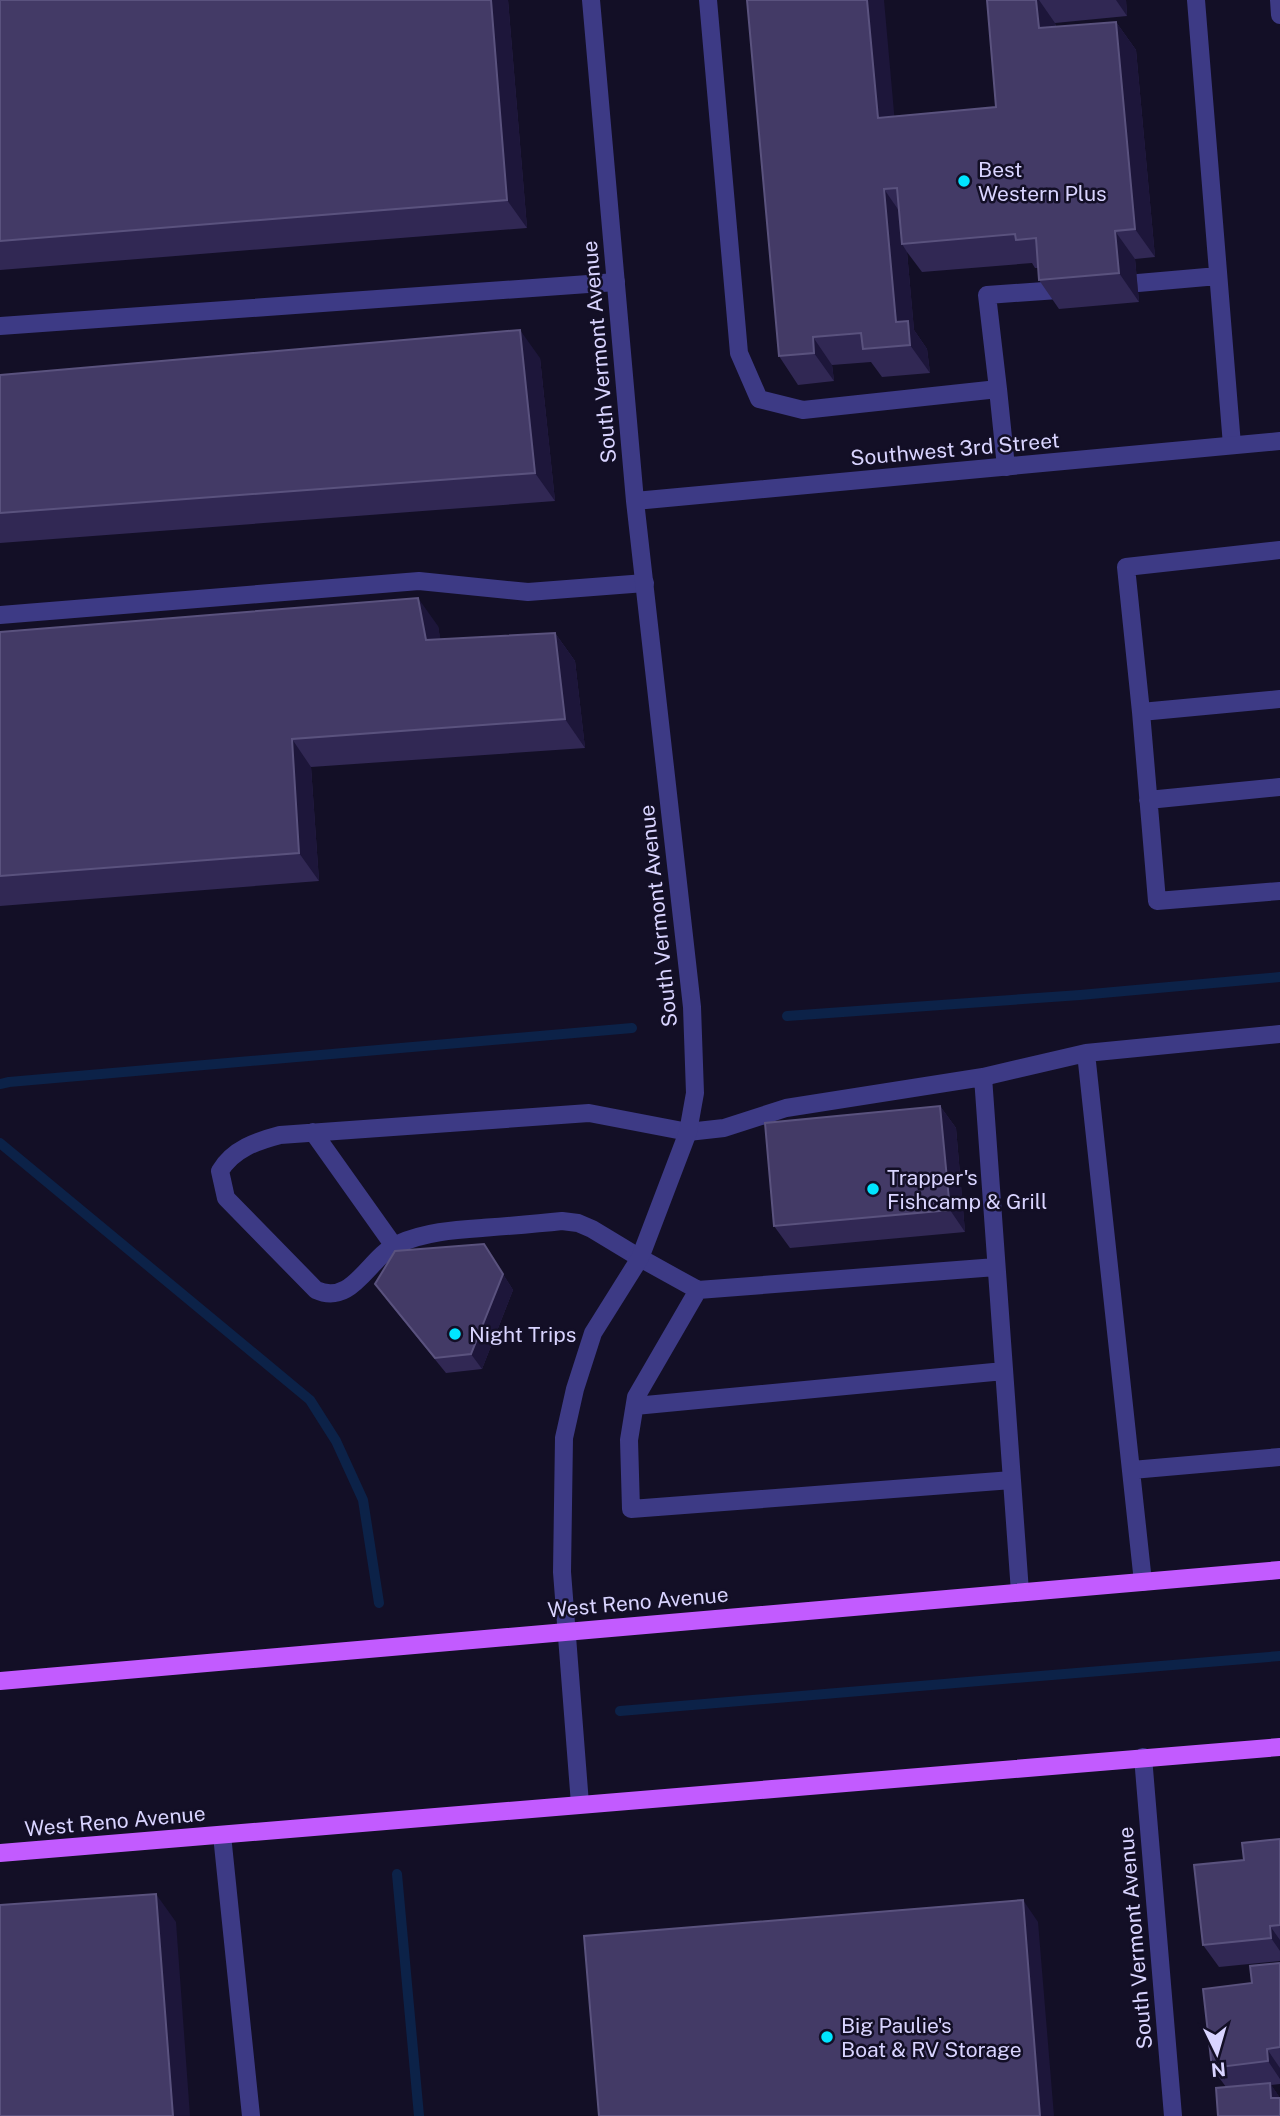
<svg xmlns="http://www.w3.org/2000/svg" width="1280" height="2116" viewBox="0 0 1280 2116" font-family="'Public Sans',sans-serif">
  <style>
    .lines { fill: none; stroke-linecap: round; stroke-linejoin: round }
    .stream { stroke: #0c2248; stroke-width: 10 }
    .service { stroke: #3d3a85; stroke-width: 18 }
    .minor { stroke: #3d3a85; stroke-width: 18 }
    .primary { stroke: #c25bff; stroke-width: 18 }
    .wall { fill: #312854 }
    .shaded-wall { fill: #1d163a }
    .building { fill: #433a66; stroke: #5a527e; stroke-width: 2 }
    .poi-dot { fill: #00e5ff; stroke: #130f26; stroke-width: 2.5 }
    .labels { text-anchor: middle; dominant-baseline: central; stroke-width: 5; stroke-linejoin: round; paint-order: stroke }
    .poi-label { font-size: 21px; fill: #d9d4ff; stroke: #130f26; text-anchor: start }
    .street-label { font-size: 21px; fill: #d9d4ff; stroke: #130f26 }
  </style>
  <rect width="100%" height="100%" fill="#130f26"/>
  <g class="lines">
    <!-- stream -->
    <path class="stream" d="M787,1016L1080,995L1280,977
      M0,1084L9,1082L632,1028
      M0,1143L310,1400L336,1441L363,1500L379,1603
      M620,1711L1280,1656
      M397,1874L419,2116"/>
    <!-- service -->
    <path class="service" d="M708,0L739,353L759,399L803,410L998,389L1006,467
      M1196,0L1232,445
      M1279,0L1280,15
      M1138,283L1218,276
      M0,326L616,282
      M998,389L987,295L1058,290
      M0,615L419,581L528,592L645,583
      M1280,699L1141,712L1157,901L1280,891
      M1141,712L1126,567L1280,550
      M1148,800L1280,787
      M983,1077L1020,1592
      M313,1132L394,1246
      M996,1267L698,1290L640,1258L592,1229L578,1223L562,1221C535,1224 508,1226 482,1228C453,1230 425,1232 398,1244C369,1256 353,1307 316,1290L226,1198L220,1171C233,1149 257,1141 280,1135L589,1113L688,1132L724,1128L786,1108L983,1077L1086,1053
      M698,1290L636,1397L629,1440L631,1509L1012,1480
      M635,1406L1004,1371
      M1132,1470L1280,1457
      M1143,1582L1086,1053L1280,1034
      M222,1835L251,2116"/>
    <!-- minor -->
    <path class="minor" d="M635,501L1280,441
      M1143,1757L1173,2116
      M580,1804L562,1572L564,1438L575,1389L593,1333L640,1258L688,1132L695,1093L692,1007L635,501L591,0"/>
    <!-- primary -->
    <path class="primary" d="M0,1681L1280,1570
      M0,1853L1280,1747"/>
  </g>
  <!-- wall -->
  <path class="wall" d="M0,0H508L527,228L0,270Z
    M987,0H1126L1127,16L1055,23L1056,27L1116,22L1136,50L1155,257L1135,259L1139,302L1059,309L1039,280L1038,268H1035L1032,263L922,272L907,252L914,330L927,349L930,373L882,377L871,362L832,365L834,381L798,385L779,356L895,116L996,107Z
    M540,358L555,501L0,543V375Z
    M438,626L440,639L555,633L575,661L585,748L311,767L319,881L0,906V632Z
    M940,1106L956,1128L965,1232L790,1248L774,1226Z
    M494,1260L513,1290L482,1369L446,1373L386,1299L375,1284Z
    M1280,1839V1961L1219,1967L1203,1945L1244,1860Z
    M1280,1963V2084L1271,2085L1280,2098L1226,2087L1212,2068L1252,1983Z"/>
  <!-- shaded-wall -->
  <path class="shaded-wall" d="M491,0H508L527,228L507,200Z
    M867,0H884L897,146L878,118Z
    M1036,0H1039L1055,23L1058,57L1039,28Z
    M1116,0H1126L1127,16Z
    M1116,22L1136,50L1155,257L1135,229Z
    M884,189L904,218L902,244L907,252L914,330L927,349L930,373L910,345L896,322Z
    M1115,231L1135,259L1139,302L1119,273Z
    M520,330L540,358L555,501L535,473Z
    M813,337L832,365L834,381L814,353Z
    M418,598L438,626L446,668L426,640Z
    M555,633L575,661L585,748L565,719Z
    M292,739L311,767L319,881L299,853Z
    M940,1106L956,1128L965,1232L950,1210Z
    M484,1244L513,1290L482,1369L471,1354Z
    M156,1894L176,1922L190,2116H173Z
    M1023,1900L1038,1922L1054,2116H1040Z
    M1270,1926L1280,1940V1951L1271,1938Z
    M1267,2049L1280,2068V2079L1268,2061Z
    M1270,2083L1280,2098H1271Z"/>
  <!-- building -->
  <path class="building" d="M0,0H491L507,200L0,241Z
    M747,0H867L878,118L996,107L987,0H1036L1039,28L1116,22L1135,229L1115,231L1119,273L1039,280L1036,238L1016,240L1015,234L902,244L897,188L884,189L896,322L908,321L910,345L863,349L861,333L813,337L814,353L779,356Z
    M520,330L535,473L0,513V375Z
    M418,598L426,640L555,633L565,719L292,739L299,853L0,876V632Z
    M940,1106L950,1210L774,1226L765,1123Z
    M484,1244L503,1274L471,1354L435,1358L375,1284L395,1251Z
    M1280,1839V1925L1270,1926L1271,1938L1203,1945L1194,1865L1244,1860L1242,1843Z
    M156,1894L173,2116H0V1905Z
    M1023,1900L1040,2116H599L584,1936Z
    M1280,1963V2047L1267,2049L1268,2061L1212,2068L1203,1989L1252,1983L1250,1966Z
    M1270,2083L1271,2098H1280V2116H1218L1216,2088Z"/>
  <!-- markers -->
  <g class="poi-dot">
    <circle cx="964" cy="181" r="7"/>
    <circle cx="873" cy="1189" r="7"/>
    <circle cx="455" cy="1334" r="7"/>
    <circle cx="827" cy="2037" r="7"/>
  </g>
  <g class="labels">
    <!-- poi labels -->
    <g class="poi-label">
      <text x="978" y="169">Best<tspan x="978" dy="24">Western Plus</tspan></text>
      <text x="887" y="1177">Trapper's<tspan x="887" dy="24">Fishcamp &amp; Grill</tspan></text>
      <text x="469" y="1334">Night Trips</text>
      <text x="841" y="2025">Big Paulie's<tspan x="841" dy="24">Boat &amp; RV Storage</tspan></text>
    </g>
    <!-- street labels -->
    <g class="street-label">
      <text transform="translate(599 352) rotate(-95)">South Vermont Avenue</text>
      <text transform="translate(955 449) rotate(-5)">Southwest 3rd Street</text>
      <text transform="translate(658 916) rotate(-96)">South Vermont Avenue</text>
      <text transform="translate(638 1602) rotate(-5)">West Reno Avenue</text>
      <text transform="translate(115 1821) rotate(-5)">West Reno Avenue</text>
      <text transform="translate(1135 1938) rotate(-95)">South Vermont Avenue</text>
    </g>
  </g>
  <!-- north arrow -->
  <g transform="translate(1217 2053) rotate(175)" stroke="#130f26" stroke-width="5" paint-order="stroke">
  <path d="M0-5L12 26L0 18L-12 26Z" fill="#d9d4ff"/>
  <text y="-10" font-size="19" font-weight="bold" text-anchor="middle" fill="#d9d4ff">N</text>
  </g>
</svg>
